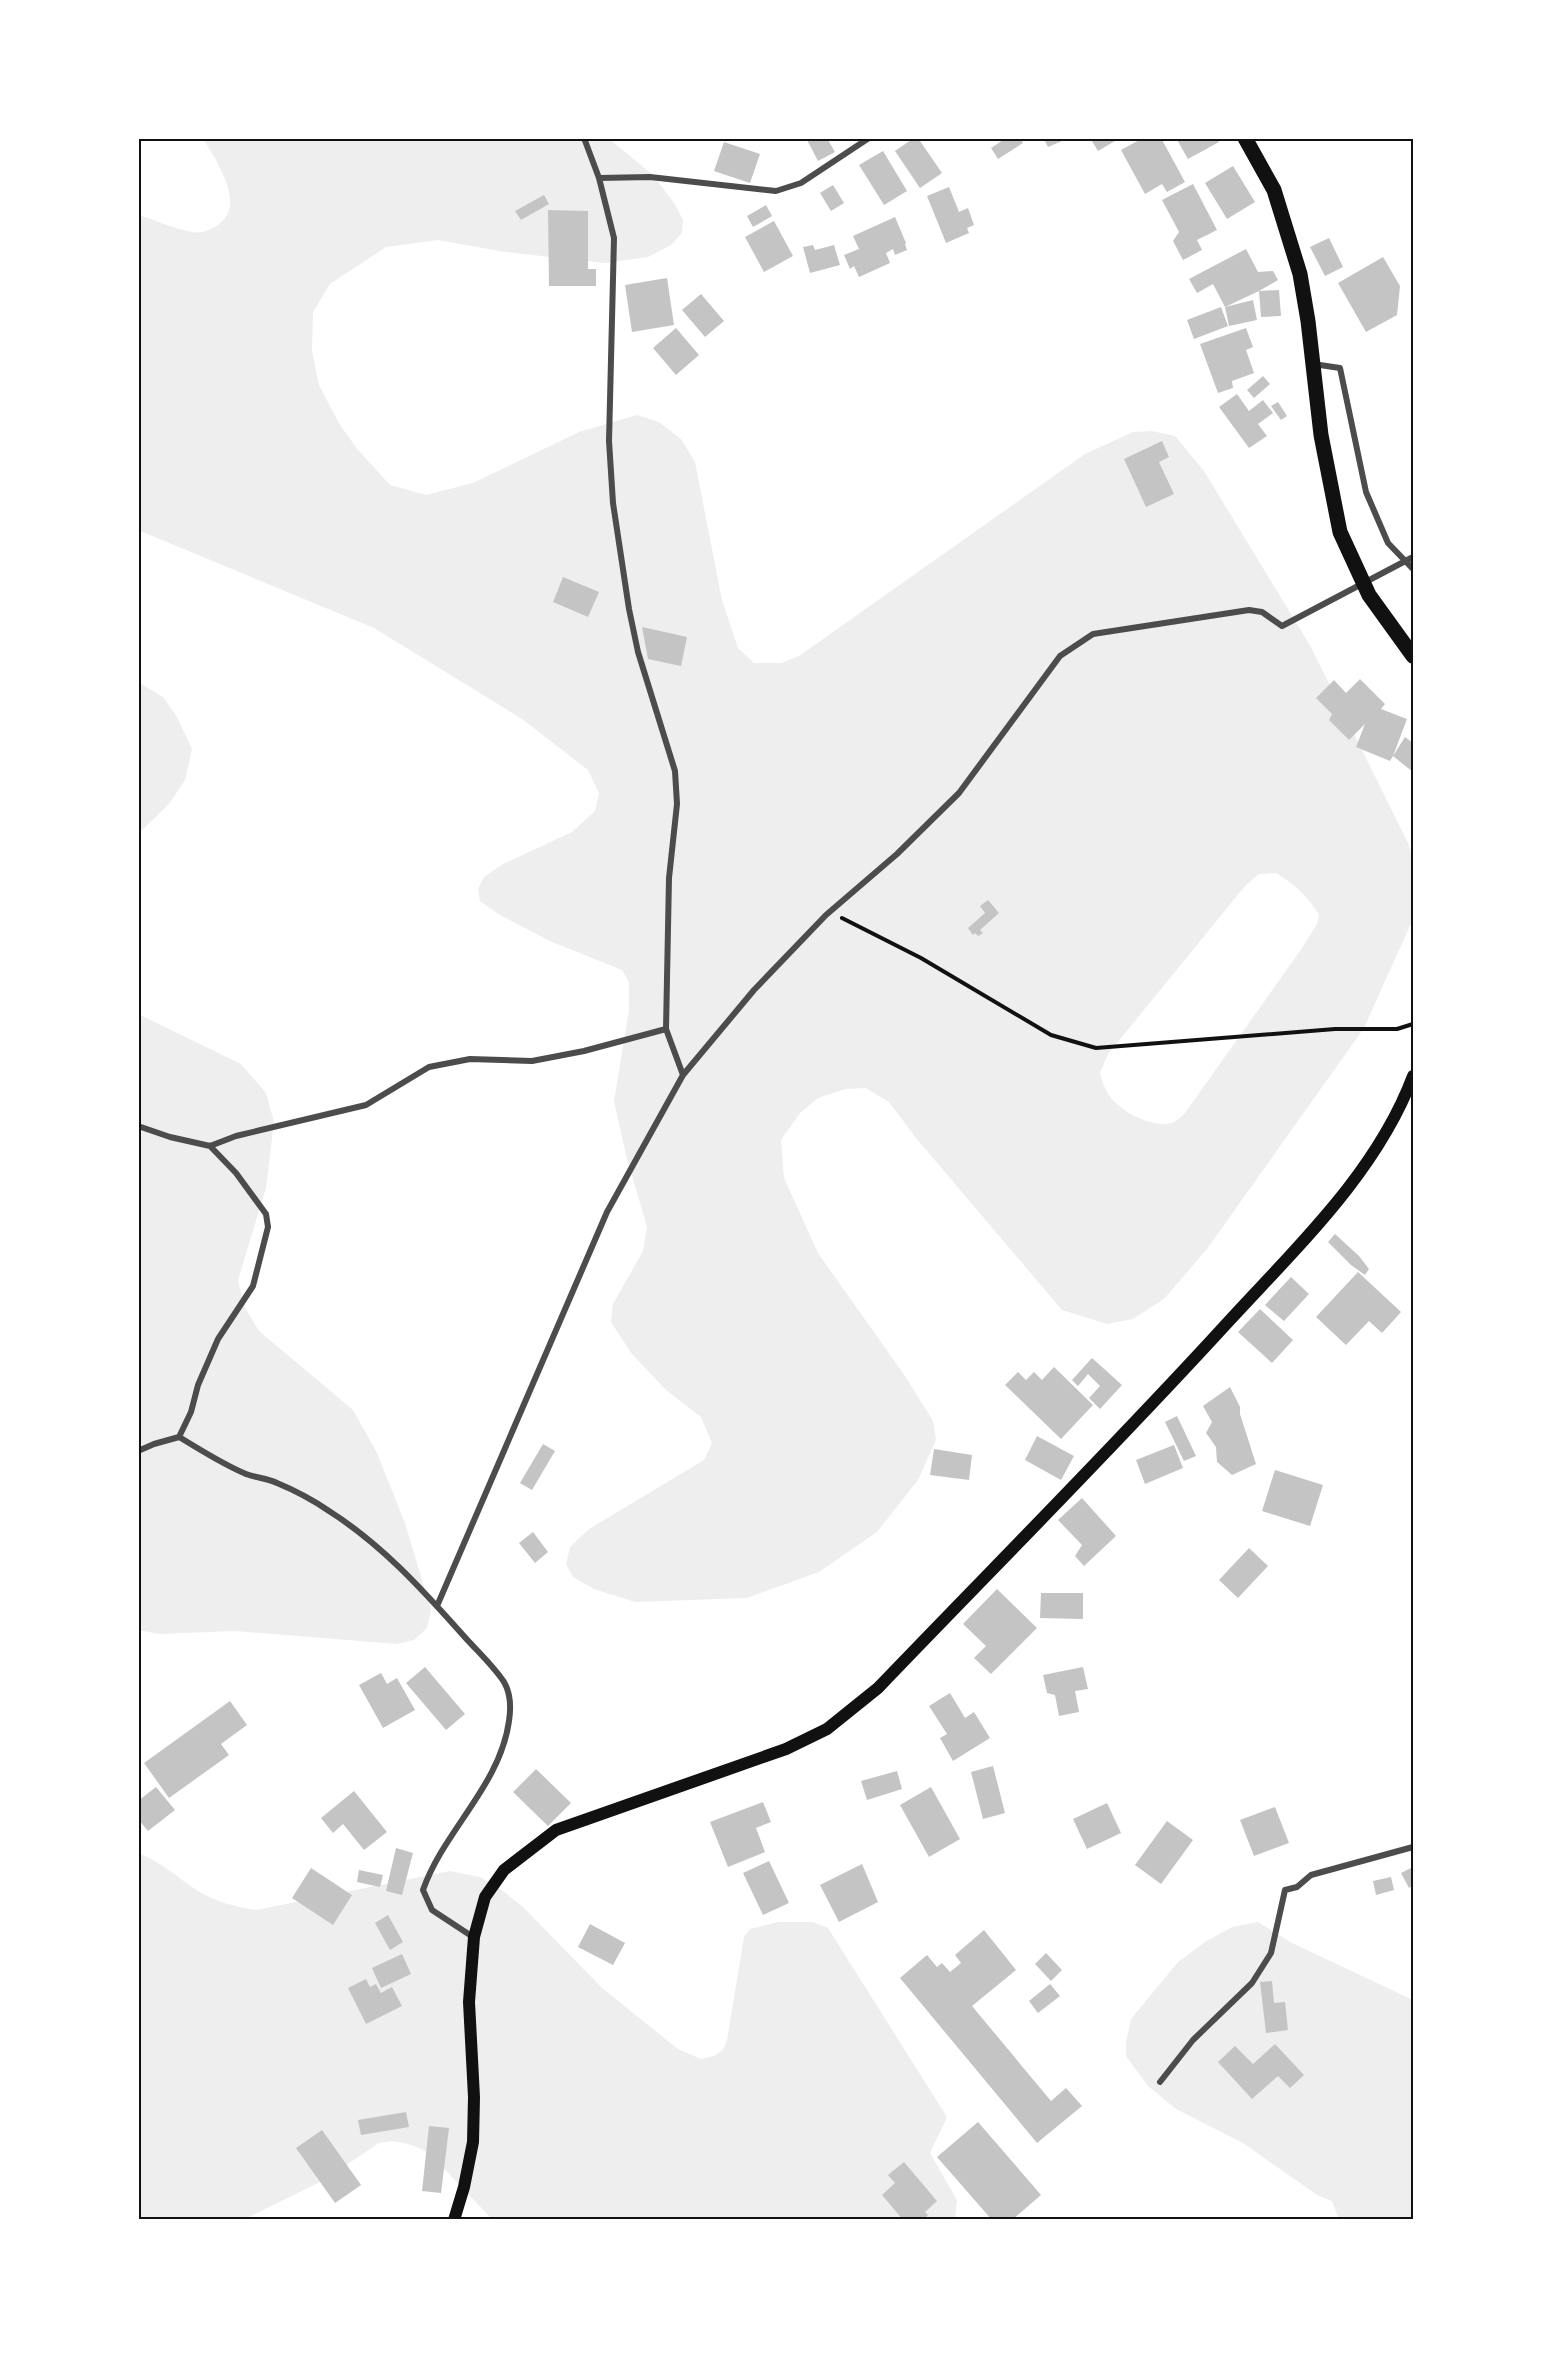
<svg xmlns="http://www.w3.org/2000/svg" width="1551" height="2358" viewBox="0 0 1551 2358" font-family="'Playfair Display',serif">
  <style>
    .green { fill: #eee; fill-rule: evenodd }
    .building { fill: #c4c4c4 }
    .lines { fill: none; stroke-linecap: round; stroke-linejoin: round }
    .path { stroke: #111; stroke-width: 4 }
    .minor { stroke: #4c4c4c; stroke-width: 6 }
    .secondary { stroke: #111; stroke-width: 12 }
    .primary { stroke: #111; stroke-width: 15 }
    .neatline { fill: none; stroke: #111; stroke-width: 2 }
  </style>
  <rect width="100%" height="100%" fill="#fff"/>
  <!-- green -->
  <path class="green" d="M203,138H608L653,175L675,204L683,220L682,233L671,245L648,257L605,263L505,252L438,240L386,247L330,284L313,312L312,351L319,385L340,425L358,450L390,485L426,495L473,483L579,432L637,415L659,422L681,439L695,462L722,600L738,648L754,663H781L799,656L1085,454L1133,432L1152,431L1175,436L1204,471L1311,647L1408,843L1413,858V919L1364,1028L1207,1249L1164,1299L1133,1319L1107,1324L1062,1310L916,1138L889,1102L866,1088L845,1089L818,1098L800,1113L781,1140L784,1178L818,1253L905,1376L933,1421L936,1440L918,1480L877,1532L819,1572L747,1598L635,1602L594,1589L573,1577L566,1564L570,1547L589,1529L704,1460L712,1443L701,1417L666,1390L631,1353L611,1322L613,1304L643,1251L647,1227L626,1155L614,1101L629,1010V982L622,970L552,942L500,915L480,901L478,889L484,877L503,864L572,832L595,811L599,793L588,770L522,719L374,628L138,530V215C155,220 174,229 192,232C201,234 210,230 218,225C248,205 215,160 203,138ZM1276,873C1294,884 1308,896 1319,915L1317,924L1300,951L1185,1113C1182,1116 1178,1120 1174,1122C1158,1129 1130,1116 1118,1105C1108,1097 1103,1085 1100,1073L1108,1054L1245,886L1259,874Z
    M138,682L163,697L177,717L192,749L185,780L169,804L138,834Z
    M138,1014L241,1064L266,1093L274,1122L266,1188L238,1280L244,1306L259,1331L353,1410L377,1453L405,1523L431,1610L427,1628L414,1640L397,1644L235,1631L159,1634L138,1630Z
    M138,1853C160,1861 178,1878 198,1891C216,1902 236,1907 256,1910L450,1871L480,1877L499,1888L523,1907L602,1988L678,2049L701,2059L714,2056L723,2050L727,2040L744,1937L750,1929L778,1922H813L828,1928L947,2117L930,2153L957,2200L955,2219L493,2220L429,2153L412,2145L394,2141L379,2143L324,2180L243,2220H138Z
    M1258,1922L1292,1943L1413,2000V2220H1339L1332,2201L1317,2195L1243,2143L1176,2109L1148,2086L1126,2056V2042L1131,2019L1178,1962L1205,1942L1232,1927Z"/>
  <!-- building -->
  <path class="building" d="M806,138H827L835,152L818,161Z
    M914,138H918L942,173L920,188L895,151Z
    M1006,138H1020L1023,143L998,159L991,148Z
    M1046,138H1069L1048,147L1044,139Z
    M1090,138H1120L1098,151Z
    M1143,138H1161L1185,182L1167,192L1162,184L1145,194L1121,150Z
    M1176,138H1217L1219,142L1188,159Z
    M724,142L760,154L750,183L714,171Z
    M883,151L907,191L884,205L859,165Z
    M1233,166L1255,202L1227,219L1205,183Z
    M1193,184L1217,230L1197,240L1202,250L1183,260L1173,241L1179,232L1162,200Z
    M833,185L844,203L831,211L820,193Z
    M949,187L959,212L968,208L974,225L967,228L969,233L946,243L927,196Z
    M544,195L549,204L521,220L515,211Z
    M766,205L772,216L753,227L747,216Z
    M548,210L588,211V269H596V286H549Z
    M895,217L906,243L905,244L907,250L895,255L893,249L886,253L890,263L859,277L854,266L850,269L844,255L859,249L853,236Z
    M774,221L793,256L764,272L745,237Z
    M1329,238L1343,267L1325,276L1310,247Z
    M813,245L815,250L834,245L840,265L810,273L803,247Z
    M1246,249L1258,272L1273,271L1278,280L1259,291L1225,307L1253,300L1257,320L1229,326L1225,307L1213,284L1197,293L1189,279Z
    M1383,257L1400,286L1397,315L1366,332L1338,283Z
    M667,278L674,325L632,332L625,285Z
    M1279,290L1281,316L1261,317L1259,291Z
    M701,294L724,321L705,337L682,310Z
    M1221,307L1228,326L1194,339L1187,320Z
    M676,328L699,355L676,375L653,348Z
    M1246,328L1253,347L1246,350L1254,373L1232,381L1233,388L1218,393L1200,344Z
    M1263,376L1270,384L1254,398L1247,390Z
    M1237,394L1249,411L1263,400L1273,413L1258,424L1267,436L1249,448L1219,407Z
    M1278,402L1287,416L1281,420L1271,406Z
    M1162,441L1169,457L1159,462L1174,494L1146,507L1124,459Z
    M563,577L599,592L588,617L553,602Z
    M642,627L687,637L681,666L648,659Z
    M1360,679L1385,704L1381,709L1407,719L1393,756L1405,737L1413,743V772L1393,756L1390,761L1356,747L1365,724L1349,740L1329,720L1332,714L1316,698L1334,680L1346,693Z
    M988,900L999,913L980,930L983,933L978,936L975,933L973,935L968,928L985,913L980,906Z
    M1335,1234L1359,1256L1369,1269L1365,1275L1351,1265L1328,1242Z
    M1358,1272L1401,1312L1382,1333L1369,1321L1346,1345L1316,1317Z
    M1291,1277L1309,1294L1284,1321L1265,1305Z
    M1260,1309L1293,1340L1272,1363L1238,1332Z
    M1092,1358L1122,1385L1100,1409L1089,1398L1100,1386L1088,1374L1078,1386L1072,1380Z
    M1054,1367L1093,1405L1061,1439L1005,1385L1018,1372L1026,1380L1034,1372L1042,1380Z
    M1230,1387L1240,1407V1414L1256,1464L1232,1475L1217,1462L1216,1447L1206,1433L1212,1422L1203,1406Z
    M1177,1416L1196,1456L1184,1461L1165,1422Z
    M1037,1436L1074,1456L1061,1480L1025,1460Z
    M543,1444L555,1451L532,1490L520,1483Z
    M1174,1445L1183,1468L1145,1484L1136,1460Z
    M934,1449L972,1455L969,1480L930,1475Z
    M1275,1470L1323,1485L1310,1526L1262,1511Z
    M1082,1498L1116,1536L1084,1566L1075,1556L1082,1545L1058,1520Z
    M533,1532L548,1552L535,1563L519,1543Z
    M1249,1548L1268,1566L1238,1598L1219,1580Z
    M997,1589L1037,1628L991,1674L974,1658L986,1646L963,1624Z
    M1041,1593H1083V1619L1040,1618Z
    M425,1667L465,1714L446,1730L406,1683Z
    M1083,1667L1088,1689L1075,1691L1079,1712L1059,1716L1055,1695L1047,1693L1043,1675Z
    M381,1673L387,1684L397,1678L415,1710L383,1728L359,1685Z
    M950,1693L965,1718L974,1712L990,1738L953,1761L940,1738L947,1734L929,1706Z
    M230,1701L247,1725L221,1744L229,1755L169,1798L144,1763Z
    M993,1766L1005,1813L983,1819L971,1772Z
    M536,1769L571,1803L548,1826L513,1792Z
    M897,1771L902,1789L867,1800L861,1781Z
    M156,1787L175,1810L148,1831L138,1819V1801Z
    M931,1787L960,1839L929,1857L900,1805Z
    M354,1791L387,1832L364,1850L343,1824L333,1833L321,1818Z
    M763,1802L771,1822L756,1828L765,1852L728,1867L710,1822Z
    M1107,1803L1121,1833L1087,1849L1073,1819Z
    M1275,1807L1289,1843L1254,1856L1240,1820Z
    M1167,1821L1193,1840L1161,1884L1135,1865Z
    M396,1848L413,1853L402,1895L386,1891Z
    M769,1861L789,1903L763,1915L743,1873Z
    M862,1864L878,1902L839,1922L820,1885Z
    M311,1868L352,1895L333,1925L292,1898Z
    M1411,1868L1413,1885L1409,1888L1401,1873Z
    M359,1870L383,1875L380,1887L357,1882Z
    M1391,1877L1394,1890L1376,1895L1373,1881Z
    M388,1915L403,1942L390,1950L375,1923Z
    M590,1924L625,1943L613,1965L578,1947Z
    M984,1930L1016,1970L972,2006L1051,2101L1066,2088L1082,2106L1037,2143L900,1978L927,1955L937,1967L942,1963L950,1972L961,1963L955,1955Z
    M1046,1953L1062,1970L1051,1981L1035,1964Z
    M402,1954L411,1974L381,1988L372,1968Z
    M366,1979L370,1987L376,1984L381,1993L392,1987L402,2006L366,2024L348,1988Z
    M1272,1981L1274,2003L1285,2002L1288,2030L1266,2033L1260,1982Z
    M1050,1984L1060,1996L1038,2013L1029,2001Z
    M1275,2044L1304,2075L1290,2088L1278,2076L1252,2099L1218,2062L1235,2046L1253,2064Z
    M406,2112L409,2127L361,2135L358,2120Z
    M978,2122L1041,2195L1012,2220H992L937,2157Z
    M429,2126L449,2128L441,2193L422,2191Z
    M322,2130L361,2185L335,2203L296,2148Z
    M904,2162L937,2201L925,2212L928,2215L923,2220H903L882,2195L895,2183L888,2175Z"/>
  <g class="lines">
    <!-- path -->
    <path class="path" d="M842,918L921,958L1051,1035L1096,1048L1335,1029H1397L1413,1024"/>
    <!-- minor -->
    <path class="minor" d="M584,138L599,178L614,238L609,441L613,503L629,609L638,652L675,771L677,804L669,878L666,1029L683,1075
      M599,178L650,177L776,191L801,183L869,138
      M1313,364L1340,368L1366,492L1388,543L1413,569
      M138,1126L170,1137L210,1146L236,1136L366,1105L429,1067L470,1059L532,1061L584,1051L666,1029
      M179,1437L191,1412L198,1385L218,1339L253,1286L268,1227L266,1214L236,1173L210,1146
      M138,1451L154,1444L179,1437C201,1450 222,1464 246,1474C256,1478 267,1478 277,1483C294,1490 313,1500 329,1511C381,1544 421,1588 462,1634C475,1649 493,1665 504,1682C511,1694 511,1708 509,1721C500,1786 444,1830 423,1890L432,1910L473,1937
      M437,1606L607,1212L683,1075L754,990L826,915L897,854L959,793L1060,656L1093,634L1249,610L1262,612L1282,626L1413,557
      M1160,2082L1193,2040L1252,1983L1271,1953L1285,1890L1297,1887L1311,1875L1413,1847"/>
    <!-- secondary -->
    <path class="secondary" d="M454,2220L464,2187L473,2142L474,2097L469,2002L474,1937L485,1897L504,1870L556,1830L786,1749L827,1729L878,1688C995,1566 1115,1446 1229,1321C1297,1247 1377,1172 1413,1076"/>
    <!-- primary -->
    <path class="primary" d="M1245,138L1274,190L1300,274L1308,321L1321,435L1340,532L1369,595L1413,656"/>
  </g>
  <!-- border -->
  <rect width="1551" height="2358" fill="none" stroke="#ffffff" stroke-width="279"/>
  <rect x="140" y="140" width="1272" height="2078" class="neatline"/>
</svg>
